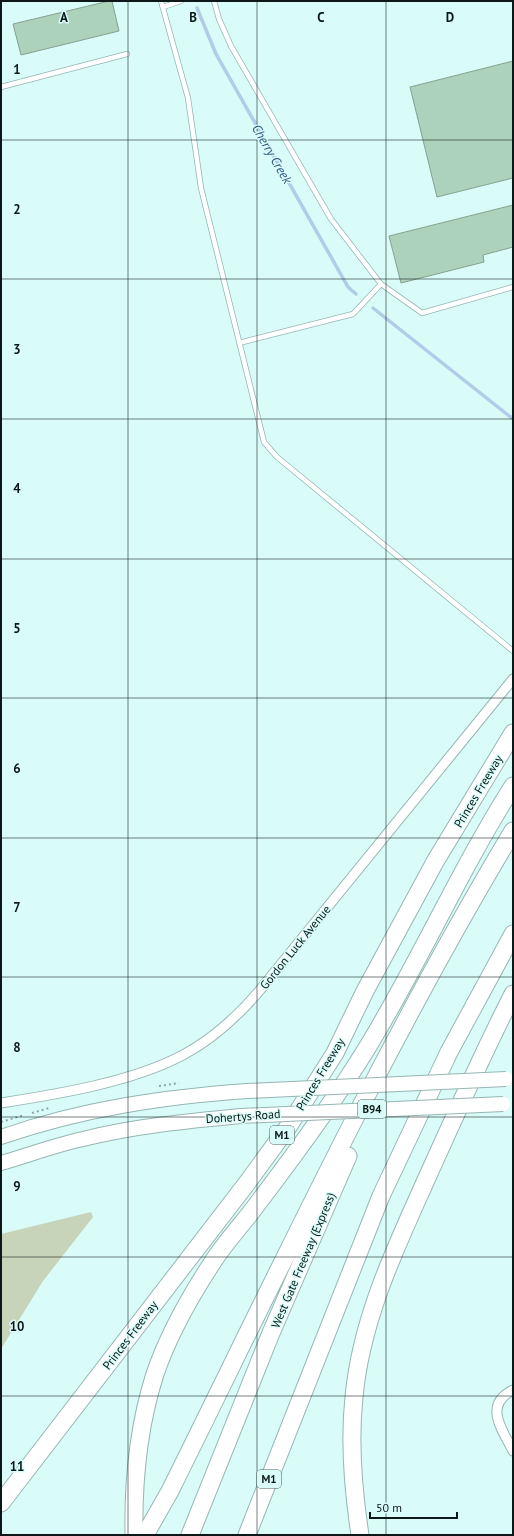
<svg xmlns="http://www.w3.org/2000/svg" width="514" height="1536" viewBox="0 0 514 1536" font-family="'PT Sans',sans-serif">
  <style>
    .green { fill: #c8d4b9 }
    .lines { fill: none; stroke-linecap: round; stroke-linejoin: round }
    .stream { stroke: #b1cbe9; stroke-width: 3.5 }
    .building { fill: #add2bb; stroke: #87a090 }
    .lane-casing { stroke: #95b6b3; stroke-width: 6 }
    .street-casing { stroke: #95b6b3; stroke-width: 11 }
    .primary-casing { stroke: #95b6b3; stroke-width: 16 }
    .highway-casing { stroke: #95b6b3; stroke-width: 19 }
    .path { stroke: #8da8a6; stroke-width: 2; stroke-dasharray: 2 3; stroke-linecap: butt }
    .lane { stroke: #fff; stroke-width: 4.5 }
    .street { stroke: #fff; stroke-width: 9 }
    .primary { stroke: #fff; stroke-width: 14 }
    .highway { stroke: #fff; stroke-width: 17 }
    .primary-bridge-casing { stroke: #95b6b3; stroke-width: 16; stroke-linecap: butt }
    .primary-bridge { stroke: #fff; stroke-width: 14 }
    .grid { fill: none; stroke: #0b1817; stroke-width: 1; stroke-opacity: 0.55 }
    .labels { text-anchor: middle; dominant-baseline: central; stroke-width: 3; stroke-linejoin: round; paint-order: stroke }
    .shield { fill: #d9fcf9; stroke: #495c5b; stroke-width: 1 }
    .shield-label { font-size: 11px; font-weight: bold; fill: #0b1817 }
    .street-label { font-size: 12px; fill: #0b1817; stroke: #d9fcf9 }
    .water-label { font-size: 13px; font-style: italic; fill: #315780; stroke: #d9fcf9 }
    .grid-label { font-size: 13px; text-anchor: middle; font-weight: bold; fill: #0b1817; stroke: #d9fcf9; stroke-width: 3; stroke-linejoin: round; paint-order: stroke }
  </style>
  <rect width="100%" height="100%" fill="#d9fcf9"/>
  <!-- green -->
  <path class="green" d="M91,1212L93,1217L43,1281L1,1349V1234Z"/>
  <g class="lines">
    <!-- stream -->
    <path class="stream" d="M197,8L216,54L348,287L356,294
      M373,308L513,419"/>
  </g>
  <!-- building -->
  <path class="building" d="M109,1H112L119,31L21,55L13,24Z
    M513,61V178L437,197L410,87Z
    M513,205V247L483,255L484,262L401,283L389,236Z"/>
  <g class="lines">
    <!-- lane casing -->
    <g class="lane-casing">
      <path id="lane" d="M161,1L188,98L201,188L264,442L277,457L513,651
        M214,1L219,19L231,46L331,219L381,284
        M163,7L181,1
        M1,87L127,54
        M239,343L353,314L381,284L422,313L513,287"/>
    </g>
    <!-- street casing -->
    <g class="street-casing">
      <path id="street" d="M1,1103C59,1094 132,1082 183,1055C213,1039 238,1016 260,990L513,679
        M513,1390C483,1405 502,1429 513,1451"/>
    </g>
    <!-- primary casing -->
    <g class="primary-casing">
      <path id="primary" d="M1,1137C81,1109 163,1097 247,1091
        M1,1163C29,1155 55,1145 83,1139C135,1126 188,1121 241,1116"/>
    </g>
    <!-- highway casing -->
    <g class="highway-casing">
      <path id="highway" d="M1,1503L247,1183L288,1127L335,1053L365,991L436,860L513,733
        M134,1535C133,1480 138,1427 155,1374C169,1333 192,1293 216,1257C229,1238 245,1221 258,1203C296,1153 334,1102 367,1048C419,963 459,871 513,786
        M145,1535L170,1491C280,1269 385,1044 513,831
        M190,1535L271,1333L348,1156
        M247,1535L381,1196L449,1052L513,934
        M360,1535C353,1489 349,1443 354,1397C361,1320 395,1249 426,1180C454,1118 482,1055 513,994"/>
    </g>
    <!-- path -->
    <path class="path" d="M159,1086L179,1083
      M32,1113L49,1108
      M1,1122L24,1115"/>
    <!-- lane -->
    <use href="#lane" class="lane"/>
    <!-- street -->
    <use href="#street" class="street"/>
    <!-- primary -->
    <use href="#primary" class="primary"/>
    <!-- highway -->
    <use href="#highway" class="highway"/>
    <!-- primary-bridge casing -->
    <g class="primary-bridge-casing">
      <path id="primary-bridge" d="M247,1091L506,1079
        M241,1116L503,1104"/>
    </g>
    <!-- primary-bridge -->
    <use href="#primary-bridge" class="primary-bridge"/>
  </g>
  <!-- grid -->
  <path class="grid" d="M128,1V1535M257,1V1535M386,1V1535M1,140H513M1,279H513M1,419H513M1,559H513M1,698H513M1,838H513M1,977H513M1,1117H513M1,1257H513M1,1396H513"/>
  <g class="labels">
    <!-- shield labels -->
    <g class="shield">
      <rect x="358" y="1100" width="28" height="18" rx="3"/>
      <rect x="270" y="1126" width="24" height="18" rx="3"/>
      <rect x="257" y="1470" width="24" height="18" rx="3"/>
    </g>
    <g class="shield-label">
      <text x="372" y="1109">B94</text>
      <text x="282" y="1135">M1</text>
      <text x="269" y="1479">M1</text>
    </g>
    <!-- street labels -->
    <g class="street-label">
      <text transform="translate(478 791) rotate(-59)">Princes Freeway</text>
      <text transform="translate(295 947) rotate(-51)">Gordon Luck Avenue</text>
      <text transform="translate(320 1074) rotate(-59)">Princes Freeway</text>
      <text transform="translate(243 1116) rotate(-4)">Dohertys Road</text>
      <text transform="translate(303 1260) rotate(-67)">West Gate Freeway (Express)</text>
      <text transform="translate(130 1335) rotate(-53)">Princes Freeway</text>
    </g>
    <!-- water labels -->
    <g class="water-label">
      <text transform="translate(272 154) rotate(60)">Cherry Creek</text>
    </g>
  </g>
  <g class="grid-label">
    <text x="64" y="22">A</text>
    <text x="193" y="22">B</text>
    <text x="321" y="22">C</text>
    <text x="450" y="22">D</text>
    <text x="17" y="74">1</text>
    <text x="17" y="214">2</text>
    <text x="17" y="354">3</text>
    <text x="17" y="493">4</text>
    <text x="17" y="633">5</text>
    <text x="17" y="773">6</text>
    <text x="17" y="912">7</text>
    <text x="17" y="1052">8</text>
    <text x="17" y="1191">9</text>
    <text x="17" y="1331">10</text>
    <text x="17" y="1471">11</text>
  </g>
  <!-- border -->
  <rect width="514" height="1536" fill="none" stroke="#0b1817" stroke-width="4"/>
  <!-- scale -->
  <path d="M370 1512v6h87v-6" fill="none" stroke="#0b1817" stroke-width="2"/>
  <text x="376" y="1512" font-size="12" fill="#0b1817" stroke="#d9fcf9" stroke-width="3" paint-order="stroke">50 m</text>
</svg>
